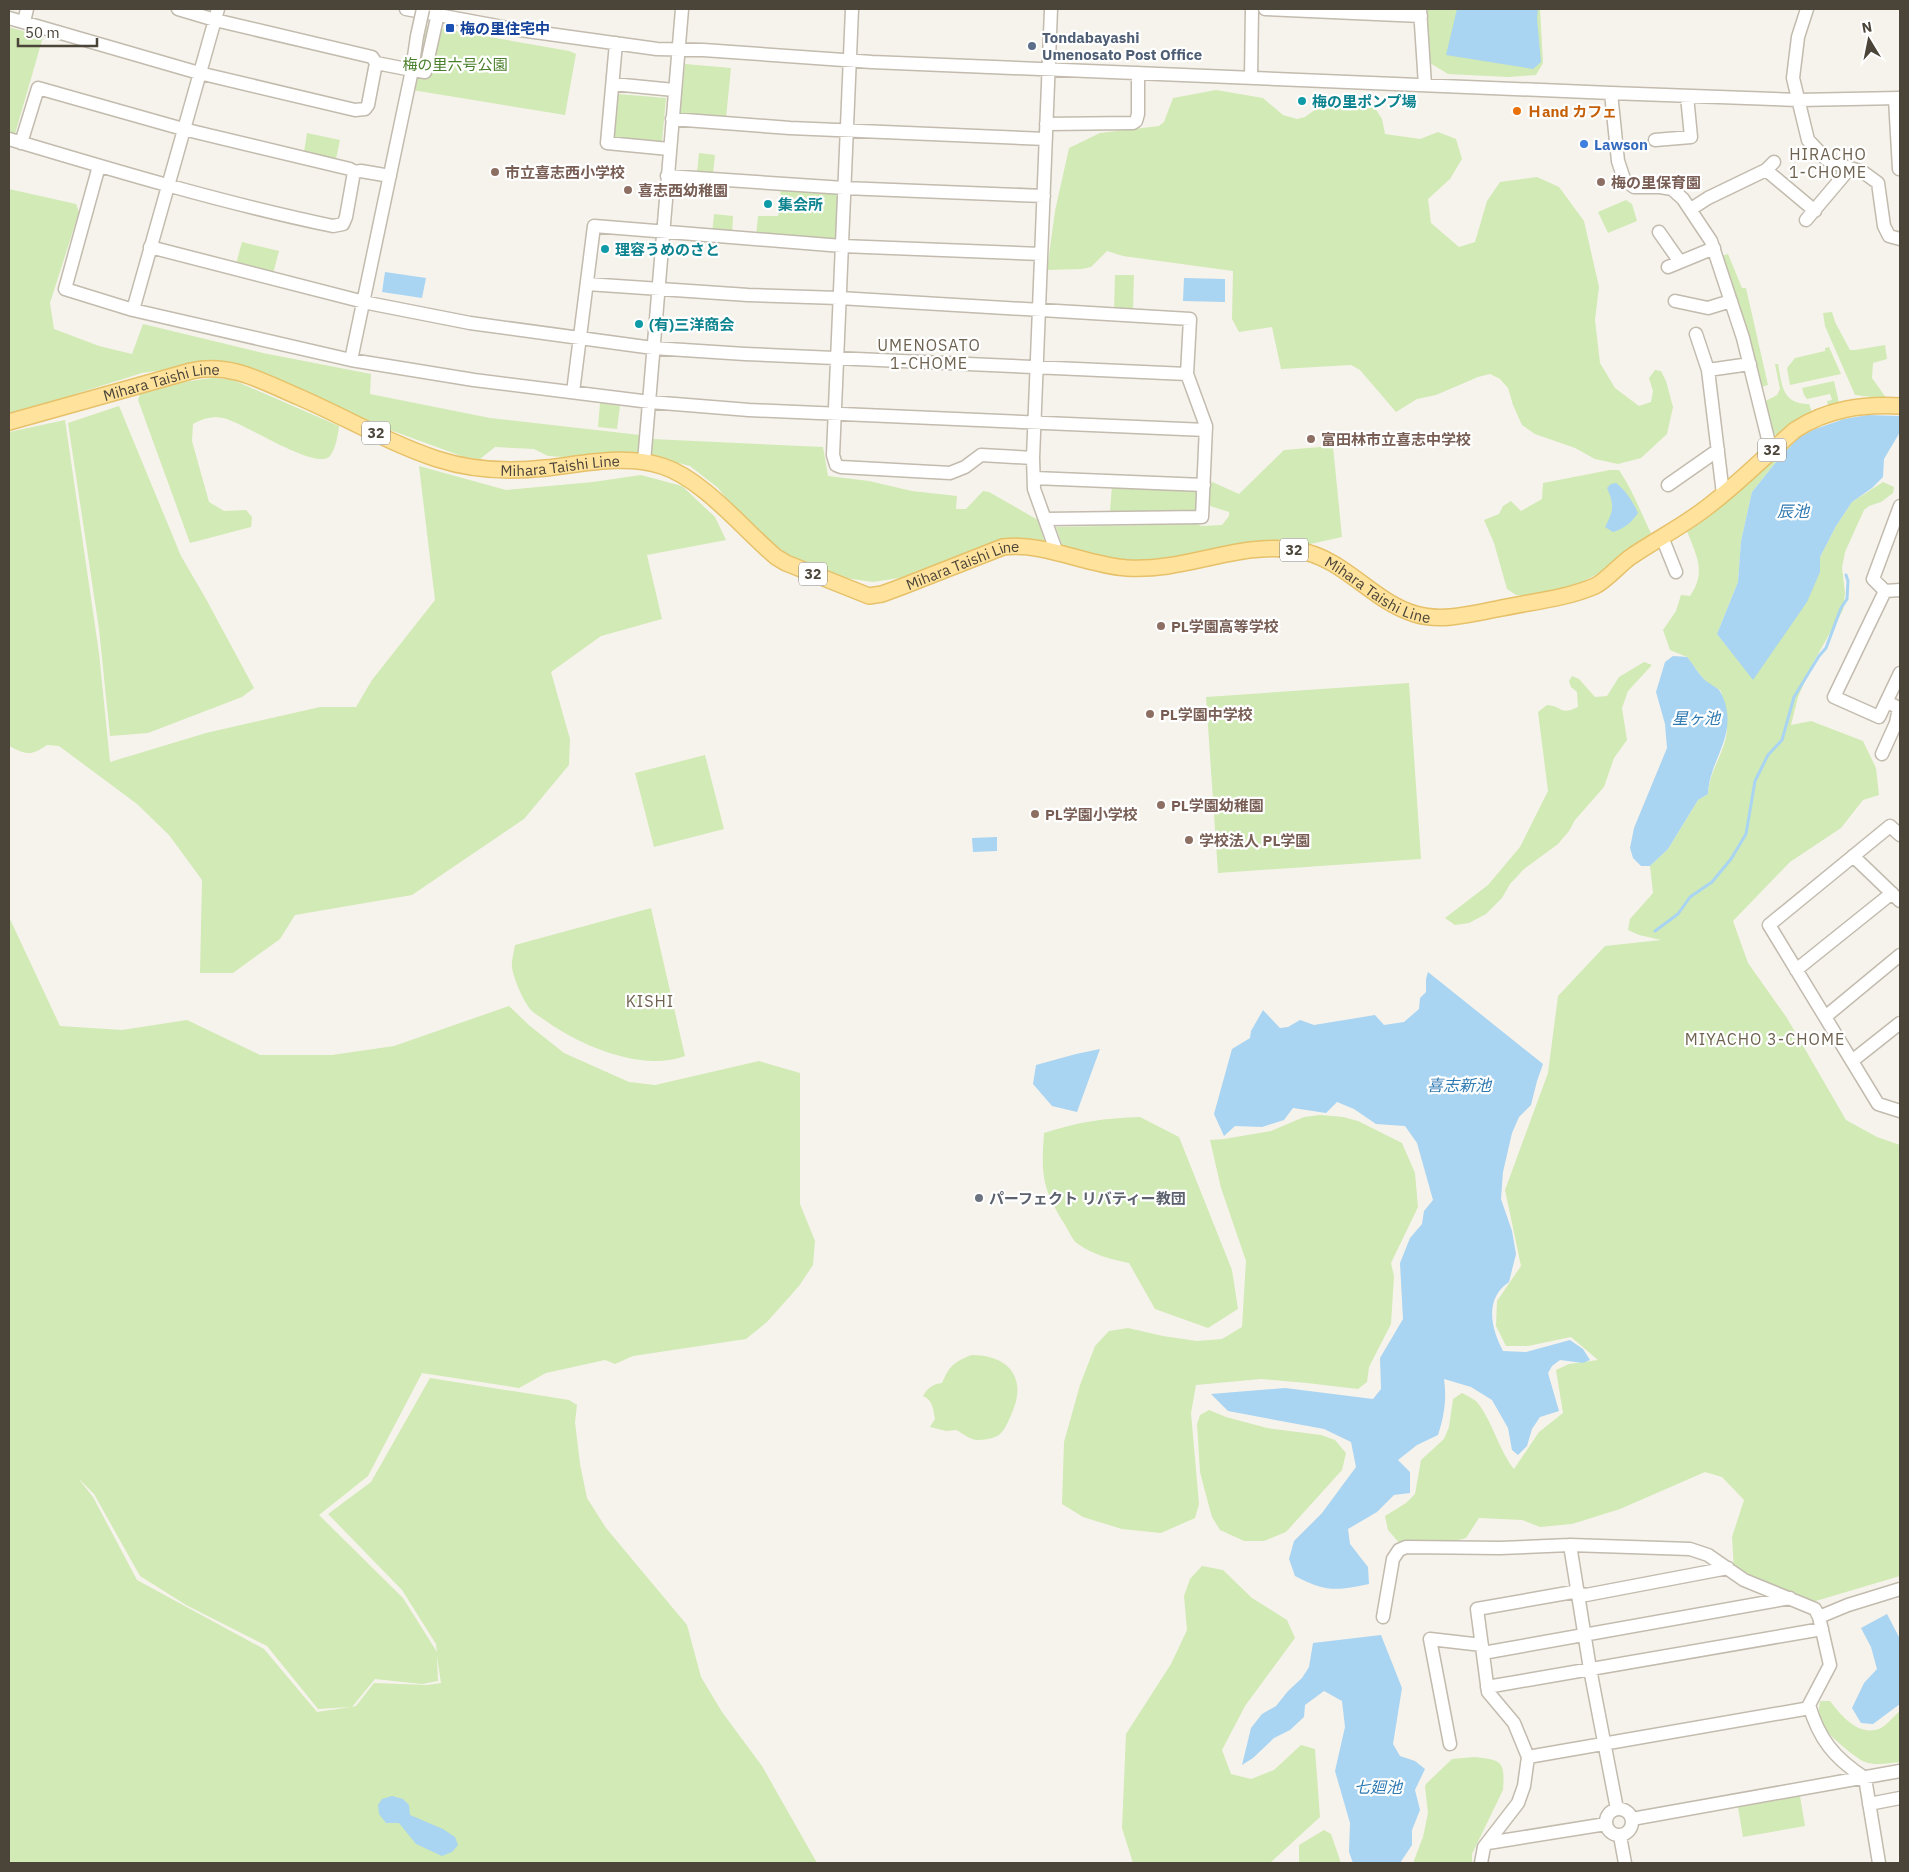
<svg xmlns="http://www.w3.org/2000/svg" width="1909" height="1872" viewBox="0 0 1909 1872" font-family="'IBM Plex Sans','Noto Sans JP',sans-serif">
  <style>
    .green { fill: #d2eab5; fill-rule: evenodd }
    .water { fill: #a9d4f2 }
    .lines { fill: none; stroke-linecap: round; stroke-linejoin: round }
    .stream { stroke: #a9d4f2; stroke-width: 3 }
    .minor-casing { stroke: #c2bbae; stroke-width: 15 }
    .major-casing { stroke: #e6c16a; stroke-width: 18 }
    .minor { stroke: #fff; stroke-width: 12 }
    .major { stroke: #ffe39c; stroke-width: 15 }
    .minor-bridge-casing { stroke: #c2bbae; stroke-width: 15; stroke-linecap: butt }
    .minor-bridge { stroke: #fff; stroke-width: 12 }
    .transit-dot { fill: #1a4fb4; stroke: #fff; stroke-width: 2 }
    .service-dot { fill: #5c6f8a; stroke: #fff; stroke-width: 2 }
    .culture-dot { fill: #0f9aa8; stroke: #fff; stroke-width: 2 }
    .food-dot { fill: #e8710a; stroke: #fff; stroke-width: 2 }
    .shop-dot { fill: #3f7fe0; stroke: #fff; stroke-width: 2 }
    .education-dot { fill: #8d6e63; stroke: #fff; stroke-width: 2 }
    .worship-dot { fill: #6b7280; stroke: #fff; stroke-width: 2 }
    .labels { text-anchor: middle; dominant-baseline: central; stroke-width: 4.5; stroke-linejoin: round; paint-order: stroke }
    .shield { fill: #fff; stroke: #817c74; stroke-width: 1 }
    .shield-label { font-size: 14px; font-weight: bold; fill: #4b4439 }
    .transit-label { font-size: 15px; font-weight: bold; fill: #164399; stroke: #fff; text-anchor: start }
    .service-label { font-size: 15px; font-weight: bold; fill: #4e5e75; stroke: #fff; text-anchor: start }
    .park-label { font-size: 15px; fill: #4a7f2a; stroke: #fff }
    .culture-label { font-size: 15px; font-weight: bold; fill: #0d838f; stroke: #fff; text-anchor: start }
    .food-label { font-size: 15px; font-weight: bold; fill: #c56008; stroke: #fff; text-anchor: start }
    .shop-label { font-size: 15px; font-weight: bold; fill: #366cbe; stroke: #fff; text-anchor: start }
    .education-label { font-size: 15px; font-weight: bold; fill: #785e54; stroke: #fff; text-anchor: start }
    .street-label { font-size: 15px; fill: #4b4439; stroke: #fff }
    .worship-label { font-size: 15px; font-weight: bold; fill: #5b616d; stroke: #fff; text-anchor: start }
    .neighbourhood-label { font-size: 16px; letter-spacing: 1px; fill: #6e6250; stroke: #fff }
    .water-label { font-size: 16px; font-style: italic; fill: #2e7ab2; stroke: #fff }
  </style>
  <rect width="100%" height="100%" fill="#f6f3ec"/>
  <!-- green -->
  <path class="green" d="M1427,9H1540L1543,63L1536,75L1508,77L1448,74L1430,63Z
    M427,26L569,51L576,54L565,115L412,90Z
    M9,27L43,37L15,134L9,132Z
    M685,64L731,68L726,118L680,113Z
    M1216,90L1263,98L1283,115L1297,119L1305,117L1323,104L1339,101L1375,108L1382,119L1385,134L1420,139L1438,132L1456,139L1462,159L1450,179L1428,199L1431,223L1459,247L1475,242L1487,201L1500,182L1537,177L1559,187L1584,221L1599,287L1595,320L1600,363L1615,388L1639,406L1651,402L1653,391L1649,378L1655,370L1661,371L1666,381L1673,407L1667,434L1641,458L1618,464L1595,459L1575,448L1535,434L1522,425L1513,405L1508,388L1500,379L1490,374L1478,377L1436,395L1417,399L1396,412L1360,370L1351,365L1281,369L1272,327L1239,332L1232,319L1233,271L1123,256L1107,251L1091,267L1082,269L1047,270L1055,211L1069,148L1100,133L1159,126L1164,122L1173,98Z
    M618,94L666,98L662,142L614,137Z
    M307,133L340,140L336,159L304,152Z
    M699,153L715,155L713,174L697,173Z
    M9,189L76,204L79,212L50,303L54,329L99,346L132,354L143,324L263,353L371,374L370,394L490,418L640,435L639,453L563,457L548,456L534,449L495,447L480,459L464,457L360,419L268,377L178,368L142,373L9,415Z
    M781,189L838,192L836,241L756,237L758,216H778Z
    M1626,200L1632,204L1637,221L1608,233L1598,212Z
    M714,214L733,216L732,235L712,234Z
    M242,242L279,251L273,274L236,264Z
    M1728,254L1742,288H1746L1768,385L1761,387L1744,319L1722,256Z
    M1115,275H1134L1133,310L1114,309Z
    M1832,312L1835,322L1850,350H1855L1885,345L1887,359L1873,363L1872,378L1887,399L1855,395L1825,326L1823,313Z
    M1829,347L1841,374L1790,385L1787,368L1795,358L1825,351V348Z
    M1775,364H1778C1782,385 1782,404 1809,404L1812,412L1777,435L1771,433L1764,402L1777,395L1780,389Z
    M212,378L231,379L339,426C338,435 336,448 330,456C317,472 241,421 223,418C213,416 202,419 193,424L192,441L209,502L224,511L246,510L252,517L251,527L190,543L138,400L140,394C164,385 187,381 212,378Z
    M1834,381L1839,403L1828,405L1827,401L1832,400L1830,394L1807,399L1804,395L1802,388Z
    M600,403L620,406L617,429L598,427Z
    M119,406L181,556L206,599L254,688L242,697L148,733L110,736L99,629L68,423Z
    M65,420L99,653L110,762L206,733L320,707H356L372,680L435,600L419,466L506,490L593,482L641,475L682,486L715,517L726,540L647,555L662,619L601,636L551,672L570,739L569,765L524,819L412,895L295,915L280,939L233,973H200L202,880L169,835L137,804L59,746L47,745C31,756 27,755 9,746V432Z
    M1799,438L1777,461L1752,492L1741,541L1738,582L1717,634L1753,679L1820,572V557L1836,526L1852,502L1883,482L1894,487L1893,493L1881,502L1869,506L1864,510L1845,552L1842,568L1845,593L1843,610L1813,663L1798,697L1791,725L1811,721L1863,741L1876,768L1879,795L1863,800L1841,828L1790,862L1733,921L1748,963L1787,1018L1846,1120L1877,1137L1900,1145V1576L1809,1603L1734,1570L1732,1537L1744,1500L1722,1477L1705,1472L1620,1509L1572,1524L1540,1527L1522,1520L1479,1518L1466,1538L1444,1544H1400L1388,1530L1385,1516L1406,1503L1415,1494L1421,1460L1444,1439L1449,1427L1453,1399L1462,1393C1467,1396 1472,1398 1476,1401C1492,1419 1498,1449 1514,1469L1539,1432L1563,1413L1556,1370L1569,1364L1598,1360L1571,1337L1528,1346H1506L1496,1326L1497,1301L1521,1266L1505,1190L1548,1073L1558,996L1605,946L1661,940L1639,935L1628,930L1630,919L1653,893L1650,866L1668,849L1698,800L1708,794C1709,771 1725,753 1727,730C1727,718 1723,703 1721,691L1705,681L1687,657L1670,650L1663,630L1676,611L1681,595L1690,596C1707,572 1696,555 1687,531L1718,509Z
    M652,439L823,447L828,476L869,481L912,491L957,496L956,509H966L983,491L989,492L1038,520L1045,543L929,568L899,578L873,582L838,577L800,564L747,524L718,488L690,466L655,457L647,450Z
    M1333,446L1342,537L1306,545L1142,564L1064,550L1056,527L1197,524L1201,526L1222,525L1229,516V512L1207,505L1210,481L1239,494L1284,450Z
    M1610,470H1619C1632,489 1641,513 1651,533L1624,553L1605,570L1574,586L1526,596L1516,595L1507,589L1494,543L1484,520L1499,514L1503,506L1511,501L1521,511L1542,499L1543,483Z
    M1112,486L1197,491L1195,511H1110Z
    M1644,662L1652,665L1628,691L1622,708L1627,740L1614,758L1604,787L1575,820L1569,831L1558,844L1524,869L1510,884L1502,898L1486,914L1469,923L1455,925L1445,918L1488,885L1520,847L1548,791L1538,712L1547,705C1563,706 1559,716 1578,707L1577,692L1571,687L1569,681L1572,676L1579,679L1595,697L1607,696L1619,677Z
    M1409,683L1421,859L1218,873L1206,697Z
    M705,755L724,829L654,847L635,773Z
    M651,908L685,1056C642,1072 581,1046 546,1021C541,1017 534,1014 531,1010C523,1001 514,979 512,968C511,961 514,952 515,945Z
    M9,917L60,1026L122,1030L187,1020L260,1055H332L394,1046L509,1006L530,1026L564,1053L629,1082L655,1085L759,1061L800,1073V1204L815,1241L813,1265L799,1286L767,1322L746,1339L633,1356L615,1364L605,1360L546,1373L519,1388L422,1373L368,1476L319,1515L403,1598L437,1652L436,1644L402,1590L328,1514L371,1482L430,1378L569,1400L577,1405L575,1422L580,1464L587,1498L606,1528L687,1625L701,1677L722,1712L762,1766L817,1863H9ZM78,1478L94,1494L140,1576L186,1605L267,1646L318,1709L351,1707L317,1712L264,1649L137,1580L93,1497ZM437,1656L441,1683L427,1685L374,1683L356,1706L352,1707L375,1679L422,1684L438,1681Z
    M1320,1115L1343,1117L1358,1121L1402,1143L1415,1173L1418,1207L1391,1263L1394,1276L1391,1324L1369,1367L1367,1382L1358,1389L1307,1383L1261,1379L1196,1385L1191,1413L1199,1504L1195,1518L1161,1533L1122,1529L1083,1517L1062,1504L1064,1442L1080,1385L1095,1346L1109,1331L1128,1328L1163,1336L1197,1341L1222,1339L1242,1327L1246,1261L1221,1188L1210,1140L1224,1139L1271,1131L1304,1117Z
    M1140,1117L1179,1137L1232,1270L1238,1309L1208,1328L1155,1309L1129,1263C1111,1259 1093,1255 1078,1244C1072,1240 1069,1231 1065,1225C1042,1188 1041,1176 1044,1133C1078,1122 1105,1118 1140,1117Z
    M971,1355C1010,1355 1028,1379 1011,1415C1008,1422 1005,1430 999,1435C993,1439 983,1440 977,1440C968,1439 963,1433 956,1430L946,1431L930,1427L935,1419C933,1409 933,1400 923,1396C927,1388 933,1384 942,1383C950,1365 953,1363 971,1355Z
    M1209,1410L1226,1417L1267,1428L1321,1435L1335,1440L1346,1453L1342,1470L1286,1532L1264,1541H1244L1220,1530L1212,1517L1207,1499L1200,1472L1197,1424L1200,1415Z
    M1202,1566L1223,1570L1252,1598L1287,1620L1295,1638L1245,1706L1222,1750L1231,1774L1251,1779L1274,1770L1301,1745L1315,1749L1320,1817L1270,1863H1133L1122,1828L1126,1734L1171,1664L1187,1630L1184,1596L1190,1579Z
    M1820,1701H1830C1841,1715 1857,1736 1879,1729C1886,1726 1894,1716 1900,1711V1762C1890,1763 1876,1766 1865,1762C1855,1758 1827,1734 1821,1724C1817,1717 1819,1709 1820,1701Z
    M1475,1757C1502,1760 1505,1761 1503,1790L1472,1854V1863H1413L1423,1837L1428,1813L1425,1787L1426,1784L1452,1759Z
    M1800,1796L1805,1826L1743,1837L1738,1807Z
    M1324,1830L1331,1834L1341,1863H1299V1845Z"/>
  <!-- water -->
  <path class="water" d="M1457,9H1538L1537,18L1541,62L1533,69L1446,55Z
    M385,272L426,278L422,298L382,292Z
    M1184,278L1225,279V302L1183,301Z
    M1868,415L1900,416V432L1884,459L1883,477L1872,488L1852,502L1836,526L1820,557V572L1807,602L1753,680L1717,634L1738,582L1741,541L1752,492L1777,461L1798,438L1815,429L1844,419Z
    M1616,483C1626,491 1632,500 1638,513C1632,522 1624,529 1613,532L1605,527C1613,512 1615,505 1607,488L1611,484Z
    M1673,656L1687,657C1693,664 1699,675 1706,681C1711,685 1719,688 1721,693C1741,733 1709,759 1708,794L1698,800L1668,849L1650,866H1641L1633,858L1630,848L1634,828L1667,748L1665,724L1656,692L1665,662Z
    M997,837V851L973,852L972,838Z
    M1428,972L1543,1064L1537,1081L1531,1105L1519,1117L1512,1133L1503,1172L1501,1199L1512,1231L1516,1254L1509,1282C1484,1299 1491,1328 1503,1351L1526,1352L1570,1340L1583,1349L1590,1360L1583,1363L1560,1360L1552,1366L1548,1373L1559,1411L1540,1417L1532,1429L1527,1446L1518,1455L1512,1450L1508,1428L1492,1400L1471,1387L1444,1379C1447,1398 1444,1417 1438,1435L1417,1445L1398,1460L1410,1472V1493L1394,1495L1377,1512L1348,1529L1350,1544L1368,1567L1369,1584C1336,1591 1326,1592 1295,1576L1289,1559L1294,1541L1322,1513L1356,1467L1351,1442L1324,1429L1228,1411L1211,1394L1285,1388L1373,1399L1381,1389L1380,1358L1403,1319L1400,1263L1410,1238L1422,1224L1424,1211L1433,1200L1417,1143L1405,1126L1376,1124L1354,1109L1337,1102L1326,1113L1293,1108L1284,1120L1262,1127L1235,1126L1224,1136L1214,1114L1232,1049L1250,1038L1251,1031L1263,1010L1280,1028L1288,1027L1300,1020L1314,1025L1375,1015L1384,1025L1404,1022L1419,1009L1420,998L1426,992V979Z
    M1100,1049L1077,1112L1052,1106L1033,1084L1036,1065L1076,1054Z
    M1887,1614L1900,1639V1704L1873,1724L1861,1723L1852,1708L1864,1683L1877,1669L1871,1647L1861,1628Z
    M1381,1635L1402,1688L1393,1744L1400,1756L1415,1761L1425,1769L1415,1790L1420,1810L1412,1830V1845L1400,1863H1353L1349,1852L1350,1823L1335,1771L1345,1727L1342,1701L1324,1691L1305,1705L1304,1717L1290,1730L1274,1738L1253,1758L1242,1765L1251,1728L1262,1714L1276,1706L1288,1691L1302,1678L1309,1667L1313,1643Z
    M392,1796L403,1799L409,1805L410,1815L443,1829L455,1837L458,1845L452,1852L442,1856L416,1844L399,1823H386L379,1814L378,1805L382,1799Z"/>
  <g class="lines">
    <!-- stream -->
    <path class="stream" d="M1655,931L1678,914L1690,897L1712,882L1731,859L1746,834L1755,781L1768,755L1782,740L1794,697L1819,656L1826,648L1841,608L1847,599L1848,581L1846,575"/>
    <!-- minor casing -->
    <g class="minor-casing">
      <path id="minor" d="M406,9L513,29L657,49L703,50L872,62L1611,93L1798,100L1900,98
        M852,9L833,455L836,465L841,467L950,473L965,467L981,455L1033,458
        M1051,9L1033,458L1034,489L1057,553
        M1265,9L1421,16
        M1420,9L1425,85
        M1807,9L1798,37L1793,78L1808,140L1826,159L1837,164L1863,172L1878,183L1884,226L1889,236L1900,239
        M9,18L199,73L355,110L365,109L368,105L376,63L372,57L215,20L178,9
        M24,22L27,9
        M417,36L412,70L425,72L439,9
        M616,43L607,143L669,149
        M1251,77L1252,9
        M613,84L674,90
        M1611,93L1618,161L1624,179L1634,187H1660L1672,189L1683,199L1711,241L1743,338L1771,451
        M1895,99L1899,169
        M672,119L790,128L1046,139
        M1046,124L1133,123L1136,121L1138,114V73
        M9,139C116,171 223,203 333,226L343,224L346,217L354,172
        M1655,140L1691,137L1687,96
        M21,143L38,88L183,129L350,169L354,172L361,171L390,176
        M99,166L65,289L133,310L351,360L474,380L650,402L749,410L1206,430
        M1766,170L1815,211
        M667,176L844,188L1044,196
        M1691,209L1708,198L1766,170L1774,162
        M1806,220L1850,168
        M1659,232L1680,262
        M150,247L368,303L470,323L653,348L745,354L1187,374
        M1668,267L1714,248
        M587,284L748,295L839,298L1190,319L1187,374L1206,426L1202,517L1045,519
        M1675,301L1708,308L1731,301
        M133,310L218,9
        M1696,334L1708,370L1723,494
        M351,360L412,70L376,63
        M1708,370L1750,364
        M573,392L594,226L842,246L1041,254
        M644,462L682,9
        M1034,478L1204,485
        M1668,485L1718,450
        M1662,537L1676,572
        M1885,591L1834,697L1879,717L1900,673
        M1885,591L1873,579L1900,506
        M1885,591L1900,590
        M1882,754L1896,723L1899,708L1887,702
        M1900,835L1890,826L1769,925L1878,1104L1900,1111
        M1853,856L1900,901
        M1796,970L1892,893
        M1825,1017L1900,955
        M1852,1061L1900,1023
        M1570,1545L1590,1669L1617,1809
        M1383,1617L1393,1559L1399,1550L1406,1547L1500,1548L1570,1545L1690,1549L1708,1555L1744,1580L1815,1609L1819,1617L1830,1665L1809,1705C1819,1739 1834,1758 1865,1778L1879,1863
        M1819,1617L1848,1605L1900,1589
        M1483,1653L1790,1598
        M1487,1687L1822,1629
        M1450,1744L1430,1639L1482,1645
        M1528,1757L1810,1708
        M1869,1804L1900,1798
        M1606 1822a13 13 0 1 1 26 0a13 13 0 1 1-26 0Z
        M1632,1819L1900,1771
        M1620,1836L1625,1863
        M1488,1843L1606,1824
        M1481,1863L1484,1847L1518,1803L1524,1786L1528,1757L1514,1723L1488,1692L1477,1609L1573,1592L1586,1595L1728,1568"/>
    </g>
    <!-- major casing -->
    <g class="major-casing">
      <g id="major">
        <path id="s1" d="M9,422L191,371C231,362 263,382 299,397C345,417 389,443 437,459C471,470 511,472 546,468C583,464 625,454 662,466C703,479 743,529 776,557L786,563L869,596L882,594L901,587L1003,547C1045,542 1085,565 1127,568C1185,572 1239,541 1296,550C1344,557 1371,601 1415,614C1441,622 1471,614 1497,609C1529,602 1565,599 1595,586C1606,581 1621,563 1632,556C1657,539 1683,526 1706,508C1738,484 1765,456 1795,430C1827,409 1862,404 1900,406"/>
      </g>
    </g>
    <!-- minor -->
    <use href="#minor" class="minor"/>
    <!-- major -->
    <use href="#major" class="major"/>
    <!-- minor-bridge casing -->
    <g class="minor-bridge-casing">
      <path id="minor-bridge" d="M417,36L423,9"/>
    </g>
    <!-- minor-bridge -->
    <use href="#minor-bridge" class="minor-bridge"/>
  </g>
  <!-- markers -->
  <rect class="transit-dot" x="445" y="23" width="10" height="10" rx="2.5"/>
  <circle class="service-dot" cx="1032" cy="46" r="5"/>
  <g class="culture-dot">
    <circle cx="1302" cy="101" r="5"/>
    <circle cx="768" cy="204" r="5"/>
    <circle cx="605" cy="249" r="5"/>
    <circle cx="639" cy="324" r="5"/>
  </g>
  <circle class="food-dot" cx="1517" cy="111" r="5"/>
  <circle class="shop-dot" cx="1584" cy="144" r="5"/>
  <g class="education-dot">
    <circle cx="495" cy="172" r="5"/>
    <circle cx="1601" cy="182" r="5"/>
    <circle cx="628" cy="190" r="5"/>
    <circle cx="1311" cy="439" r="5"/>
    <circle cx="1161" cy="626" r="5"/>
    <circle cx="1150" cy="714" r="5"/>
    <circle cx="1161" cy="805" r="5"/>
    <circle cx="1035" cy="814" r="5"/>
    <circle cx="1189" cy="840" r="5"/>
  </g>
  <circle class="worship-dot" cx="979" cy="1198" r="5"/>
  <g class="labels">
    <!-- shield labels -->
    <g class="shield">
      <rect x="362" y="421.5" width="28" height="23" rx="4"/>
      <rect x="1758" y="438.5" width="28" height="23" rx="4"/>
      <rect x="1280" y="538.5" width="28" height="23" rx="4"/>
      <rect x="799" y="562.5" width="28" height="23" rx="4"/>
    </g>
    <g class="shield-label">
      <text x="376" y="433">32</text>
      <text x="1772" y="450">32</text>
      <text x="1294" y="550">32</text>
      <text x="813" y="574">32</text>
    </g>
    <!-- transit labels -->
    <g class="transit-label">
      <text x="460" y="28">梅の里住宅中</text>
    </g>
    <!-- service labels -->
    <g class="service-label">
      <text x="1042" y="37">Tondabayashi<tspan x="1042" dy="17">Umenosato Post Office</tspan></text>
    </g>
    <!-- park labels -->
    <g class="park-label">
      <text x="455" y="64">梅の里六号公園</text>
    </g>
    <!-- culture labels -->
    <g class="culture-label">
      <text x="1312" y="101">梅の里ポンプ場</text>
      <text x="778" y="204">集会所</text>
      <text x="615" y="249">理容うめのさと</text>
      <text x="649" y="324">(有)三洋商会</text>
    </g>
    <!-- food labels -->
    <g class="food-label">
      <text x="1527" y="111">Ｈand カフェ</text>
    </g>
    <!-- shop labels -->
    <g class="shop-label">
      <text x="1594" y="144">Lawson</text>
    </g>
    <!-- education labels -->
    <g class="education-label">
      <text x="505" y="172">市立喜志西小学校</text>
      <text x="1611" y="182">梅の里保育園</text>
      <text x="638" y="190">喜志西幼稚園</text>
      <text x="1321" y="439">富田林市立喜志中学校</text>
      <text x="1171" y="626">PL学園高等学校</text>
      <text x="1160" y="714">PL学園中学校</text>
      <text x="1171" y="805">PL学園幼稚園</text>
      <text x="1045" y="814">PL学園小学校</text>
      <text x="1199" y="840">学校法人 PL学園</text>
    </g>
    <!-- street labels -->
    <g class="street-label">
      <text stroke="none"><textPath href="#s1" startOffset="158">Mihara Taishi Line</textPath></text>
      <text stroke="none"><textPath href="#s1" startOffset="578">Mihara Taishi Line</textPath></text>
      <text stroke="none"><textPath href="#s1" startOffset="1028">Mihara Taishi Line</textPath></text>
      <text stroke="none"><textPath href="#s1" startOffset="1461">Mihara Taishi Line</textPath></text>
    </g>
    <!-- worship labels -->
    <g class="worship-label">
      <text x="989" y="1198">パーフェクト リバティー教団</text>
    </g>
    <!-- neighbourhood labels -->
    <g class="neighbourhood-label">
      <text x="1828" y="154">HIRACHO<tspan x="1828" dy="18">1-CHOME</tspan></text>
      <text x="929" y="345">UMENOSATO<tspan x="929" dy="18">1-CHOME</tspan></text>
      <text x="650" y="1001">KISHI</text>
      <text x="1765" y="1039">MIYACHO 3-CHOME</text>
    </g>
    <!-- water labels -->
    <g class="water-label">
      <text x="1793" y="511">辰池</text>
      <text x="1696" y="718">星ヶ池</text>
      <text x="1459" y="1085">喜志新池</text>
      <text x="1378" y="1787">七廻池</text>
    </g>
  </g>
  <!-- border -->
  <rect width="1909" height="1872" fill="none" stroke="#4b4439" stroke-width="20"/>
  <!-- north arrow -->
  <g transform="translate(1869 40) rotate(350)" stroke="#ffffff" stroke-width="4" paint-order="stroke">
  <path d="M0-4L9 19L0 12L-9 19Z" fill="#4b4439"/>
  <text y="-8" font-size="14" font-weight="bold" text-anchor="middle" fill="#4b4439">N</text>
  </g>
  <!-- scale -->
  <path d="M18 38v8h79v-8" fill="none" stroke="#4b4439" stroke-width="2.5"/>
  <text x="25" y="38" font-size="15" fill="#4b4439" stroke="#ffffff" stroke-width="4" paint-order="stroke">50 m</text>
</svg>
